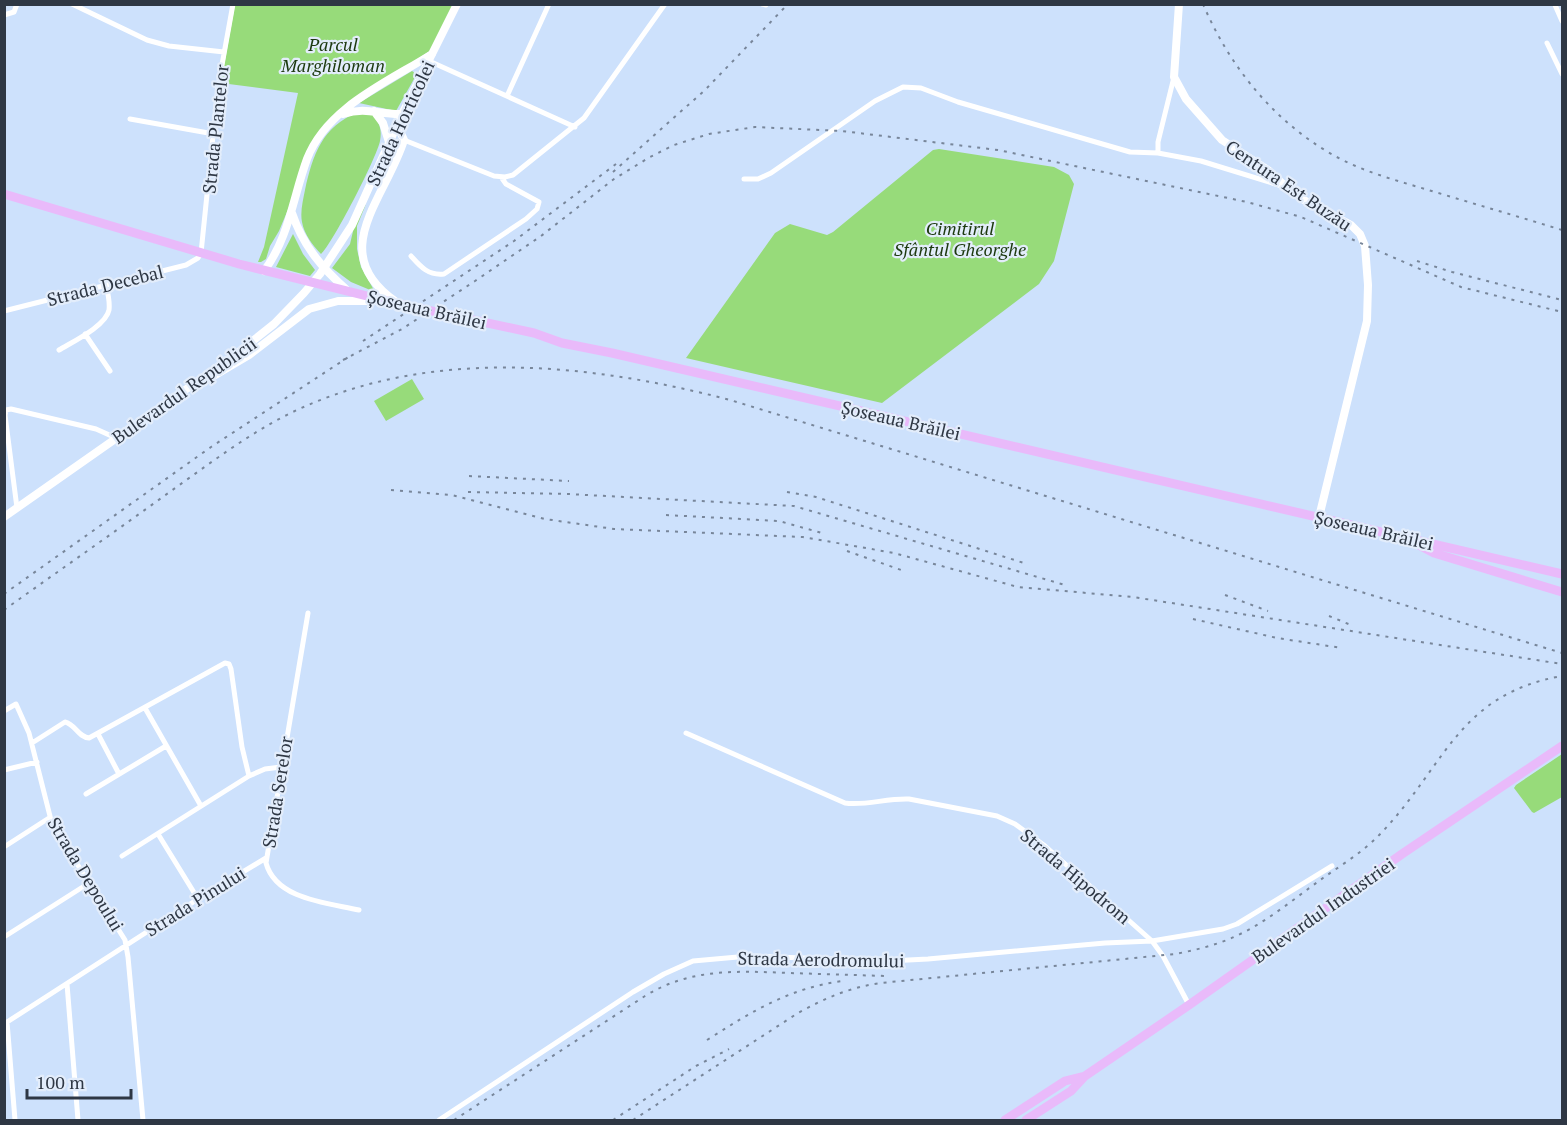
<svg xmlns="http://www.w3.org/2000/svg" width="1567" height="1125" viewBox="0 0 1567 1125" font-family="'PT Serif',serif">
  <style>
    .green { fill: #97db7a }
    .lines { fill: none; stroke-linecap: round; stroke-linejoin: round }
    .minor { stroke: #fff; stroke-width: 5 }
    .secondary { stroke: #fff; stroke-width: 8 }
    .primary { stroke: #e9bafa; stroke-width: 9 }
    .rail { stroke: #78869a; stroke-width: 2; stroke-dasharray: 3 6; stroke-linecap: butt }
    .labels { text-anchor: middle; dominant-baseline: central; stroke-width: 4.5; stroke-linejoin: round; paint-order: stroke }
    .park-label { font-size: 18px; font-style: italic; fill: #1c390e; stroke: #e3edfb }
    .street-label { font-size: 18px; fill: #2e3744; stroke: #e3edfb }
  </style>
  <rect width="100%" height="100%" fill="#cde1fc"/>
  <!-- green -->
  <path class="green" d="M235,5H457L437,46L367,93L325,129L302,176L279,231L270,246L266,259L261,262H258L264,247L298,93L221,83Z
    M412,71L415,73L414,79L396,111L359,103Z
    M358,112L373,115C380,124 382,130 380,141C377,157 332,245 321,254C313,246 304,234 302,222C300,212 303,200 305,190C313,154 322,127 358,112Z
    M939,149L1054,167L1069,175L1074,184L1054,261L1039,284L882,403L686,358L775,233L790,224L827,235L833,232L933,150Z
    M366,204L357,226V249L361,267L375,292L351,282L332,268L350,244L355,223Z
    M293,234L303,254L315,270L310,276L276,267Z
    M412,379L424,399L386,421L374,401Z
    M1562,754V797L1534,813L1532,812L1514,788L1516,785Z"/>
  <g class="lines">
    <!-- minor -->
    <path class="minor" d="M72,4L147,40L169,46L224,52
      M762,4L766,5
      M1555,5L1562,21
      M4,15L14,12L17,4
      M1547,43L1562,74
      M429,61L575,127
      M507,96L549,4
      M130,119L214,134
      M404,140L494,176L505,177L513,175L584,118L665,4
      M1158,153V142L1174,77
      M744,179H758L771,173L875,101L903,87L921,88L958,102L1130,152L1158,153L1201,161L1285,187
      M411,256C420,266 428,276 444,274L526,219L537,209L539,202L506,184L501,177
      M4,311L186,265L198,258L201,253L218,87L233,4
      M85,334L110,371
      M59,350C72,342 106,326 109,310C110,302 108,293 106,285
      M17,508L5,415L6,410L11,409L96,429L116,438
      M308,613L266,863C276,900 329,903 359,910
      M145,708L201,806
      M4,711L16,704L29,733L52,824L125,940L128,957L143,1120
      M686,733L845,803C865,806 887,798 909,799L997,816L1015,824L1045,846L1152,941L1163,956L1189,1005
      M98,734L119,774
      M32,743L65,722C75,724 78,737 89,738L225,663L229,664L231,669L242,747L249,776
      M4,770L37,762
      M86,794L166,746
      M158,834L198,899
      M4,847L49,818
      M122,856L249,776L265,769L281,767
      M4,937L89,883
      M67,984L78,1120
      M7,1022L15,1120
      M4,1024L198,899L266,858
      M439,1120L633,992L664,974L693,961L749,956L889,961L928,959L1105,943L1152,941L1223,929L1237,924L1332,866"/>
    <!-- secondary -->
    <path class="secondary" d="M1179,4L1174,77L1186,99L1222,140L1268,170L1286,187L1302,199L1351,225L1360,234L1365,246L1368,285L1367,321L1319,517
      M374,111L383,123L389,142
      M343,114C367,106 379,115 402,114
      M292,213C303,246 322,268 348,291
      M264,271C289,238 293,197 307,159C327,107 388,82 432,54
      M395,301C325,252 386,198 404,140L397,125
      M205,381L249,355L309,309L338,301H373
      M4,517L235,355L274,324L304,293L320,274L352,225L402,114L457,4"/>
    <!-- primary -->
    <path class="primary" d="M4,194L239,264L399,304L534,333L562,343L612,353L1562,574
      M1417,544L1434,553L1562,592
      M1005,1120L1065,1081L1085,1076
      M1026,1120L1071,1091L1085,1076L1189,1005L1402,854L1562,746"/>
    <!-- rail -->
    <path class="rail" d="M1203,4C1229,65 1271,118 1328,152C1361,172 1399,181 1435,192C1478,205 1520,217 1562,230
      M613,172L705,90L788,4
      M1417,261L1452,272L1562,300
      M363,341L514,241L616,164
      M343,360L402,329L475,281L541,236L614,179L650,157L674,145L709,134L755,127L842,131L998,150L1247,202L1301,217L1461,287L1562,312
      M469,476L569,481
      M391,490L452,495L545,519L614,529L803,537L894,553L1018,587L1133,597L1562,664
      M468,492L568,494L794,506L1065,585
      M787,492L816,497L1027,564
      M666,515L779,521L822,533
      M847,551L904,571
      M4,594L211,447L350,356
      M1225,595L1268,611
      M4,610C60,570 116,531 171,491C212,462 252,431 297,410C433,347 589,363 730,400L1562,653
      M1329,616L1351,625
      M1193,619L1277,638L1342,648
      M707,1040C753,1011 789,988 843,981
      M454,1120L645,996C690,968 738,971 789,973C821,974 853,975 886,976
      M613,1120L696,1066L729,1049
      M633,1120L798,1013C825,998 851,987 881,983L1175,954C1196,950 1217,945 1236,936C1267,922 1295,898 1323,878C1343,864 1366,850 1383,831C1446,764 1459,694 1562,676"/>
  </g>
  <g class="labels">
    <!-- park labels -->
    <g class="park-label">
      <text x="333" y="44">Parcul<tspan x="333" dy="21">Marghiloman</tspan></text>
      <text x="960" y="228">Cimitirul<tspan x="960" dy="21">Sfântul Gheorghe</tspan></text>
    </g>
    <!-- street labels -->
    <g class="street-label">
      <text transform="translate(400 123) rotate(-65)">Strada Horticolei</text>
      <text transform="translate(215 129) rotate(-84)">Strada Plantelor</text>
      <text transform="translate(1289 185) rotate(34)">Centura Est Buzău</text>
      <text transform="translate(105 285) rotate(-14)">Strada Decebal</text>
      <text transform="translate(427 309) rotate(13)">Șoseaua Brăilei</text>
      <text transform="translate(184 390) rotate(-35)">Bulevardul Republicii</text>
      <text transform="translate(901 420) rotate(13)">Șoseaua Brăilei</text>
      <text transform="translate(1374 530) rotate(13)">Șoseaua Brăilei</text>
      <text transform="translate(277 792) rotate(-81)">Strada Serelor</text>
      <text transform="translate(86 874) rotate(59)">Strada Depoului</text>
      <text transform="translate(1076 876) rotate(40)">Strada Hipodrom</text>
      <text transform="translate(195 901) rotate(-32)">Strada Pinului</text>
      <text transform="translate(1323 910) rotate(-35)">Bulevardul Industriei</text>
      <text transform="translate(821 959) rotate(1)">Strada Aerodromului</text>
    </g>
  </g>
  <!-- border -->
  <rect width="1567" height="1125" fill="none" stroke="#2e3744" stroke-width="12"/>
  <!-- scale -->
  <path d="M27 1089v9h104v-9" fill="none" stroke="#2e3744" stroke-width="3"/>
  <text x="36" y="1089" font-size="18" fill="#2e3744" stroke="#e3edfb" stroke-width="4.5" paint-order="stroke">100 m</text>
</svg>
